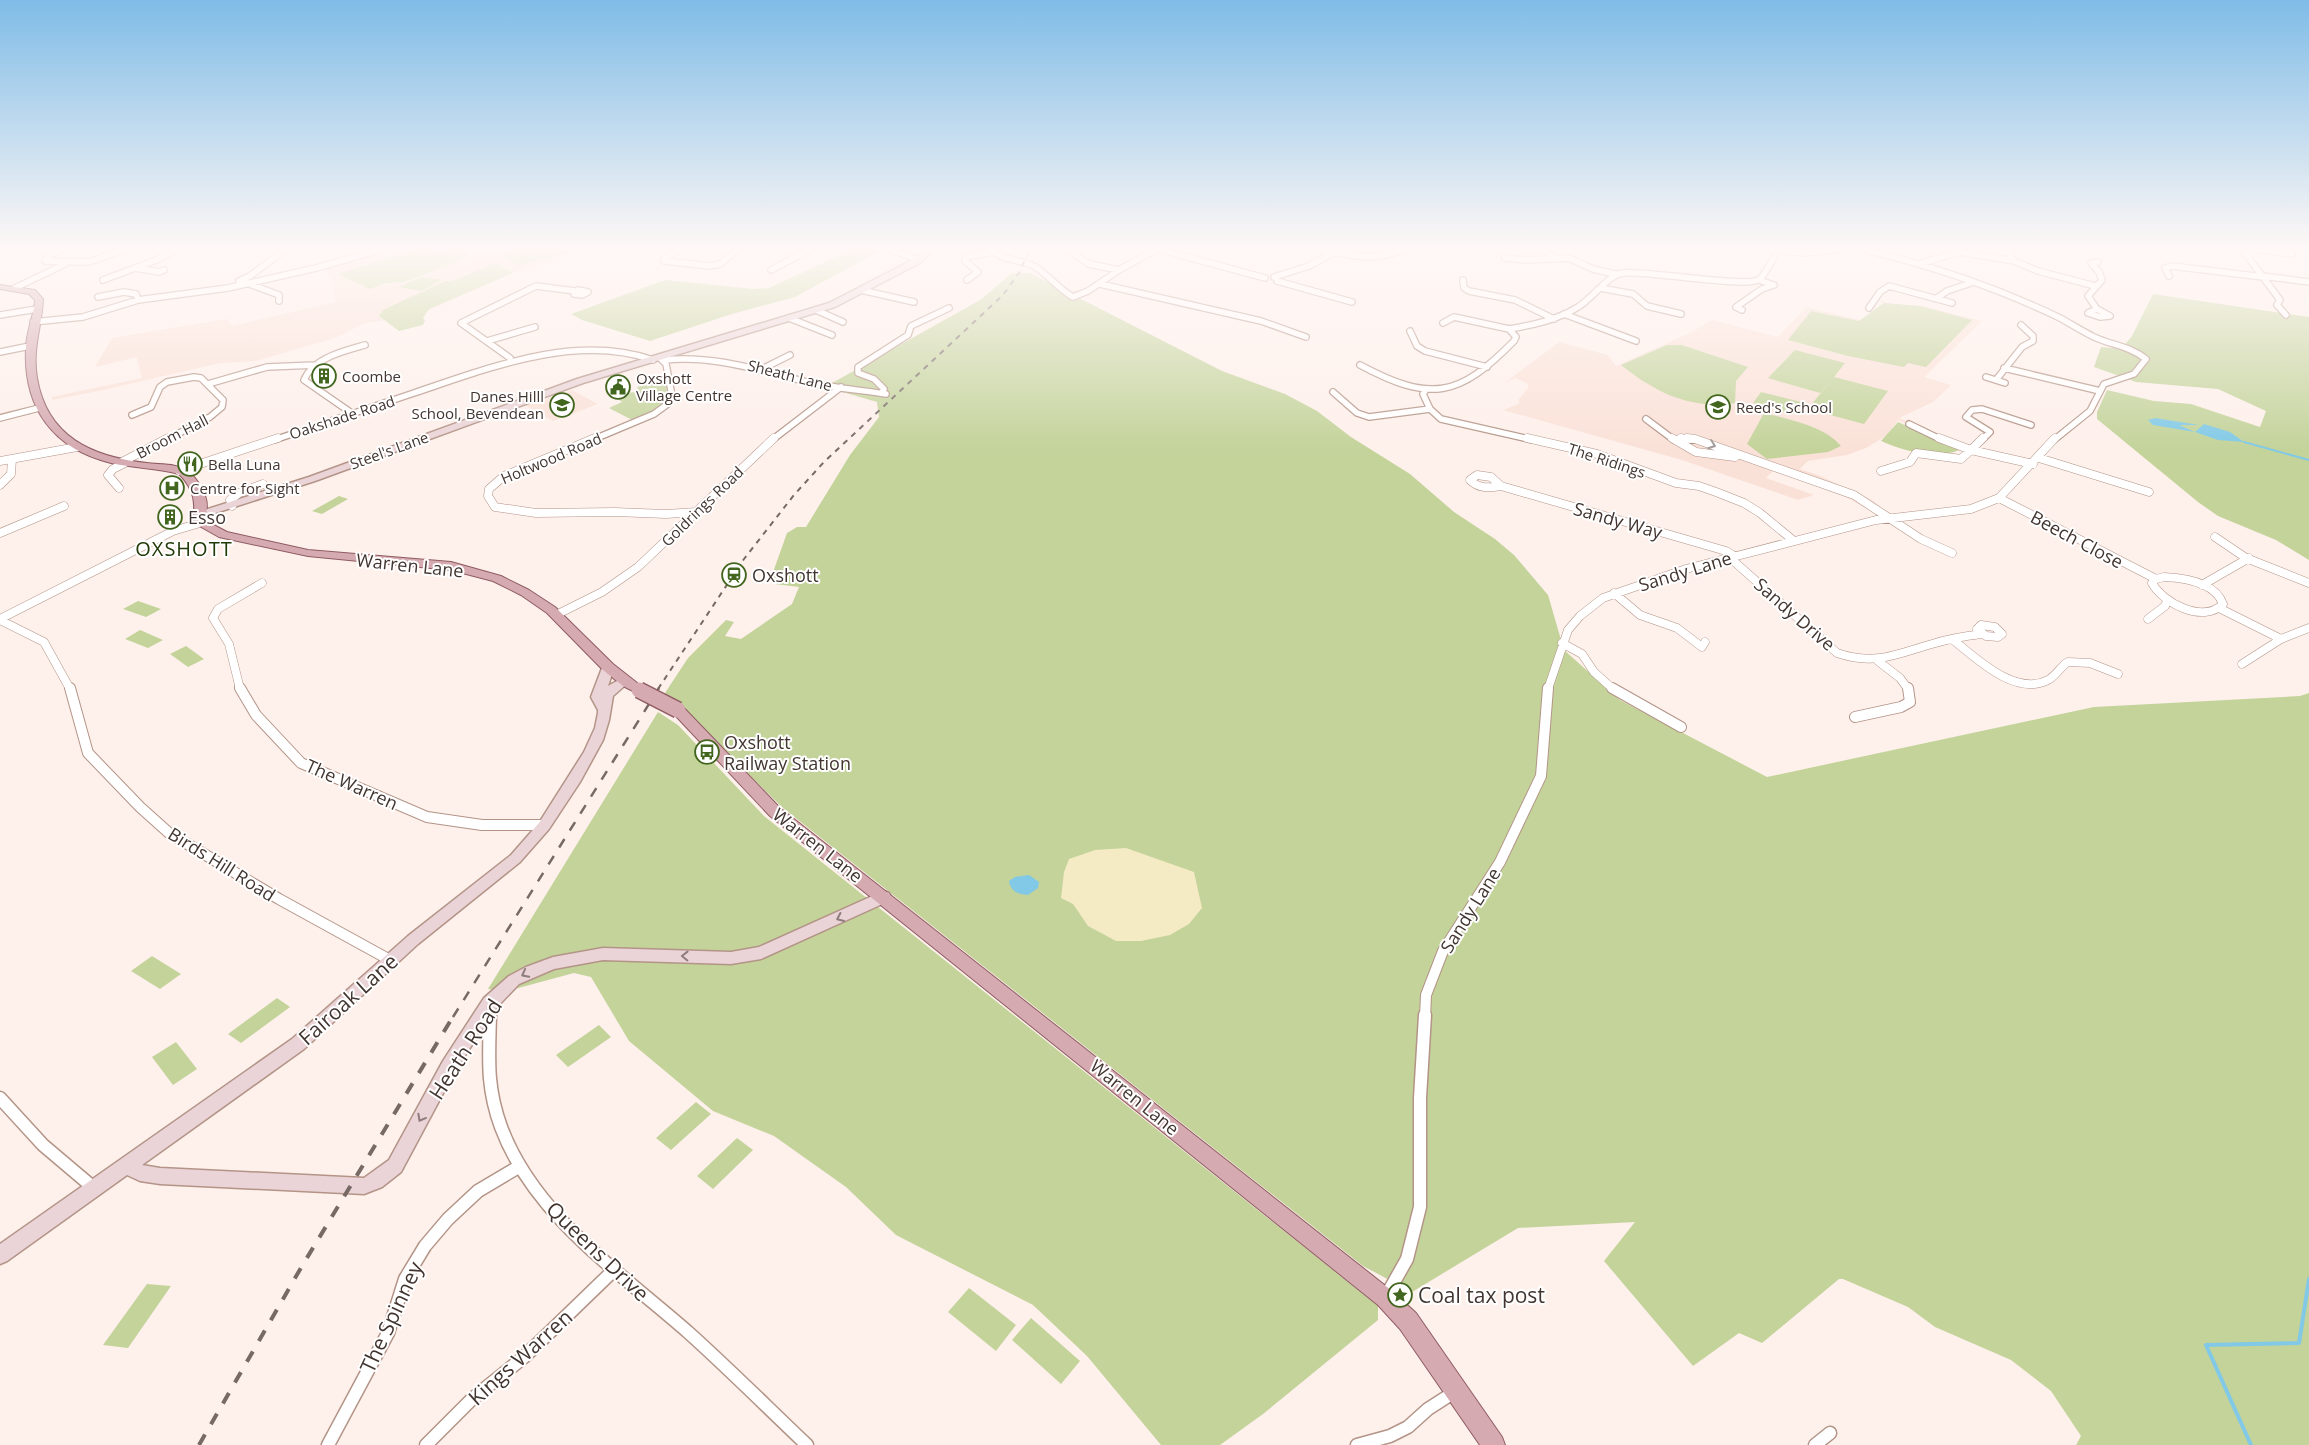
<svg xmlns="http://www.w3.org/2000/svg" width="2309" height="1445" viewBox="0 0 2309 1445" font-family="'Open Sans',sans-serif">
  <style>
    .built { fill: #fae1d7 }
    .green { fill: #c3d39a }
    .sand { fill: #f4eac4 }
    .water { fill: #81c9e6 }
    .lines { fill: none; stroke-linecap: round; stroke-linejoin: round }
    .stream-far1 { stroke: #81c9e6; stroke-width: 2 }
    .stream { stroke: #81c9e6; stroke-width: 4 }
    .street-far3-casing { stroke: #b39487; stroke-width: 8 }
    .street-far2-casing { stroke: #b39487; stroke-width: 9 }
    .street-far1-casing { stroke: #b39487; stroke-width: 12 }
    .street-casing { stroke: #b39487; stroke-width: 15 }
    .secondary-casing { stroke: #b39487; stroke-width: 3 }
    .primary-casing { stroke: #8f5c62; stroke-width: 2 }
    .street-far3 { stroke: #fff; stroke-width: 5.5 }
    .street-far2 { stroke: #fff; stroke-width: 8 }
    .street-far1 { stroke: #fff; stroke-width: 10 }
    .street { stroke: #fff; stroke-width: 12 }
    .secondary { fill: #ead4d8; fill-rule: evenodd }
    .primary { fill: #d5aab1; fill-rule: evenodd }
    .rail-far2 { stroke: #776964; stroke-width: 2; stroke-dasharray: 5.5 5.5; stroke-linecap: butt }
    .rail-far1 { stroke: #776964; stroke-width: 2.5; stroke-dasharray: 10 10; stroke-linecap: butt }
    .rail { stroke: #776964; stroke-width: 4; stroke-dasharray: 12 12; stroke-linecap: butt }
    .primary-bridge-casing { stroke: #8f5c62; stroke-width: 18; stroke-linecap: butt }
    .primary-bridge { stroke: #d5aab1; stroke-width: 15 }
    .oneway { stroke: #a09a98 }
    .oneway2 { stroke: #8e7d7c }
    .labels { text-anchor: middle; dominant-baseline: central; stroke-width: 4; stroke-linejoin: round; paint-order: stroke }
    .far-street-label { font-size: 15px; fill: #423530; stroke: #fff }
    .far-poi-label { font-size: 15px; fill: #423530; stroke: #fff; text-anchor: start }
    .poi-label { font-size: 18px; fill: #423530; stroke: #fff; text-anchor: start }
    .street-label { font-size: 18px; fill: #423530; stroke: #fff }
    .quarter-label { font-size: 20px; letter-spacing: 1px; fill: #223a08; stroke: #fff }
    .near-street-label { font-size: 21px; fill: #423530; stroke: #fff }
    .near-poi-label { font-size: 21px; fill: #423530; stroke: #fff; text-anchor: start }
  </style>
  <rect width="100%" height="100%" fill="#fef0eb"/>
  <!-- built -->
  <path class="built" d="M385,249H605L513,273L417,316L365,323L335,338L256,361L220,363L103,390L52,400V397L142,378L137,357L95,367L112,338L227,319L232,326L335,302L331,280L323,267Z
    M1881,300L1892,304L1924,306L1982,321L1924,377L1951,385L1933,402L1899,418L1910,423L1909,425L1898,420L1886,436L1866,448L1847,455L1808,461L1800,469L1818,475L1872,500L1885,511L1876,514L1848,498L1774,470L1766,478L1814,495L1798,500L1682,460L1503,410L1519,404V399L1528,388V384L1516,378L1506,382L1559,342L1608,355L1616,366L1692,332L1712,320L1778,337L1807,307L1861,320L1883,303L1880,302Z
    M572,390L598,404L553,421L526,406Z"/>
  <!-- green -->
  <path class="green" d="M417,249C429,249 443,253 454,251L450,249H461L468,254L467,257L460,261L404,282L386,283L370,289L338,274Z
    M517,249H584L518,266L499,253Z
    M853,249H873L880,251L795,297L732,314L650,341L582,320L571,314L665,280L753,289L769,288Z
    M496,263L513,273L429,309L423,318L425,320L423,325L399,331L379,316L383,310L445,281H452Z
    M1012,273H1030L1222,371L1285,394L1317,411L1351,437L1410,474L1454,512L1495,539L1514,555L1548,595L1564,650L1620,700L1767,777L2094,707L2300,696L2309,693V1445H2076L2081,1436L2051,1391L2011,1360L1935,1327L1908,1307L1843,1279H1839L1762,1343L1739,1333L1693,1366L1604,1261L1635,1222L1518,1228L1412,1292L1363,1266L783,808L665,693L688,658L726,620L734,622L725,636L741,639L792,604L799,587L775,584L771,578L787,533L797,527H806L850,455L879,417L877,402L825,387L980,300Z
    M421,277L442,280L421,291L399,287Z
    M2153,294L2309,317V560L2276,540L2218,516L2198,502L2097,419V412L2107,390L2154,401L2191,404L2260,427L2266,411L2218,389L2136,382L2094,367L2101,347L2121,349L2132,336Z
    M1884,303L1920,306L1972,320L1926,367L1908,363L1904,367L1848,356L1788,340L1811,311L1859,321Z
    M1667,345H1682L1748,367L1736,381L1735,403C1690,410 1655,392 1621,365Z
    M1795,350L1845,363L1834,377L1888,391L1864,424L1808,409L1831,380L1820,393L1768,378Z
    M664,378C665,383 669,392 668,397C667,410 642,416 632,420L609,408L622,402L610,393L627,390L629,393L639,391L637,387L646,385L645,382L650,379Z
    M1761,392L1801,402L1793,414L1753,403Z
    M1764,413C1788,419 1825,426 1841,446L1828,452L1767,459L1747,444Z
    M1898,422L1959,450C1937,460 1903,451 1881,441Z
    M339,496L348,499L322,514L312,511Z
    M138,601L161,609L146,617L123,609Z
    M140,630L163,640L148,648L125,639Z
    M186,646L204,659L188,667L170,654Z
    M658,712L678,725L764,816L1378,1306V1320L1263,1414L1220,1445H1161L1087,1356L1033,1305L896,1235L846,1187L774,1136L713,1111L629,1041L591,977L574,973L507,991L488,989Z
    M152,956L181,974L160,989L131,971Z
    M277,998L290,1007L241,1043L228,1034Z
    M599,1025L611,1037L568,1067L556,1055Z
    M176,1042L197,1069L173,1085L152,1057Z
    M696,1102L711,1114L671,1150L656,1138Z
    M737,1138L753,1150L713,1189L697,1176Z
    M147,1284L171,1286L128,1348L103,1345Z
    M969,1288L1016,1325L996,1351L948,1312Z
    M1031,1318L1080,1361L1061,1384L1012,1340Z"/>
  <!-- sand -->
  <path class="sand" d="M1126,848L1194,872L1202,908L1189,924L1170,935L1141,941H1116L1088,926L1073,904L1061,898L1064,872L1069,859L1095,850Z"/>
  <!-- water -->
  <path class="water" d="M2155,418L2199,425H2179L2195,432L2204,424L2230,432L2244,442L2218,440L2195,432L2153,425L2148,420Z
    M1029,875L1039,882L1038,888L1028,895C1018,894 1011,892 1009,881L1015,877Z"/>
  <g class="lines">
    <!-- stream-far1 -->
    <path class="stream-far1" d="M2244,442L2309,460"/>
    <!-- stream -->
    <path class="stream" d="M2251,1445L2206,1345L2299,1343L2309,1279"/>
    <!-- street-far3 casing -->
    <g class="street-far3-casing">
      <path id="street-far3" d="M64,249L51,254L45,261L89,262L126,249
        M681,249L665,258L664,261L710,266L720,264L738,249
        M889,249L919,260
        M991,249C1005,263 1022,258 1037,268C1050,277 1059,289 1073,297L1088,291L1119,270L1157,249
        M1074,249L1073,253L1089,264L1119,270
        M1158,249L1265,278
        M1323,249C1353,257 1375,261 1405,249
        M1543,249L1555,258
        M1771,249L1802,253L1840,249
        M1861,249C1930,265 1996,287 2060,318C2071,324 2082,331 2094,337C2111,345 2130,346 2146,359L2134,374L2104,384L2090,411L2054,440
        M2012,249L2009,253L2014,261
        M2242,249L2280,300L2277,305L2286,315
        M2257,249L2292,254
        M1505,258L1526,260L1569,258L1593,269L1615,274
        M1922,263L1960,252L2014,261L2038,271L2095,286
        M135,268L159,272L164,270
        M771,270L811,249
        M2169,276L2165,268L2172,266L2263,277
        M2262,276L2309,282
        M1274,277L1309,266L1335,252
        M103,280L159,259L177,249
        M967,280L978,272L965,261L967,257L992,252
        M1463,280L1464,288L1469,291L1515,300L1554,319
        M239,281L250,276L286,249
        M1277,281L1352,302
        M247,283L279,295V301
        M1100,284L1261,321L1306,337
        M15,288L65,264
        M1600,288L1633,294L1647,306L1681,314
        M578,290L588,292L582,295L574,294Z
        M861,290L914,302
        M98,297L124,292L136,294L138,300
        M1937,298L1947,291L1974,282
        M1869,308L1880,292L1889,286L1952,303
        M2097,309L2110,316L2100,317L2088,313Z
        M2097,309L2088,296L2102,280L2099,272L2091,263L2098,262
        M816,310L843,322
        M1742,310L1736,307L1762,289L1774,285L1759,280
        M1564,314L1636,341
        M0,315L37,309
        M789,318L832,335
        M33,322L83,317L138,300L228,288L316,268L383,249
        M1443,323L1454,317L1509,329
        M1509,329C1533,325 1557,320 1578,307C1592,299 1609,274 1623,273C1648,270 1749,289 1760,279C1767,272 1772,259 1778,250
        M1410,331L1417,346L1425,351L1487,367
        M487,341L535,327
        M0,352L30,346
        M510,358L461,323L536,286L575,291
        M664,360C714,355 758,370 807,382C833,388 860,390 886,394
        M1360,365C1431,403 1459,397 1514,341L1516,337L1509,329
        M2004,368L2100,391
        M762,369L790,355
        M1986,377L2005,383
        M1996,380L2022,347L2033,341V336L2021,325
        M208,384L267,367L316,365
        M1425,391L1423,394L1430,409L1441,419L1533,440
        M1333,392L1357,413L1369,417L1430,409
        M882,393L884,389L874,379L858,373V367L908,335L911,326L949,308
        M353,414L304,380C313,358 344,351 365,345
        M132,415L151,407L160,387L167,382L194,377L201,378L223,400L222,407L210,417L166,440
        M0,418L39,408
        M1646,419L1674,440
        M1909,424L1942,440
        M274,440C321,424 367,409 414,393C489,368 575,333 653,360
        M592,440L654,414L669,403L672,396L666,364L660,358
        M772,440L841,387
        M1679,440H1697
        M1982,440L1990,432L1966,417L1972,410L1982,409L2031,425"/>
    </g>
    <!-- street-far2 casing -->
    <g class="street-far2-casing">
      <path id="street-far2" d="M595,438L504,476L489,489L488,496L495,507L536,513L615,512L666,514L697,512
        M1527,438L1597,454L1676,483L1699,486L1716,492L1744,503L1760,513L1794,541
        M1672,438L1696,452L1735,457
        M1687,438L1695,439L1854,495L1921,539L1952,553
        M1939,438L1971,450L1983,438
        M1677,441L1681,438
        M2039,458L2149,492
        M0,461L77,447
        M122,462L168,438
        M179,471L278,438
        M1881,471L1910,462L1916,453L1961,459L1971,450L2033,464
        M1477,475L1491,477L1501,486C1489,488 1479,489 1470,480Z
        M0,485L11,474L12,459
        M1501,486L1726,551L1734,556
        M119,488L108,475L113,469L125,463
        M1999,498L2156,579
        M232,506L230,500L239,493L263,484
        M0,533L64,506
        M2215,537L2246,558L2309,583
        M1729,557L1837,653C1875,666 1896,654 1932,644C1948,639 1965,636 1982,634
        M2164,577C2185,578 2215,582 2223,604C2203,624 2163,603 2152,583L2156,579Z
        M2202,585L2249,558
        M1614,593L1640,615L1677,628L1702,647L1705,642
        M2219,608L2281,639
        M556,615L602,592L638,567L774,438
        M0,619L173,531L200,523
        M2148,619L2165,606L2167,601
        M0,620L44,642L70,689
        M1981,625L1995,627L2002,634L1998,637L1986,636L1977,629Z
        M1952,639C1976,658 2015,697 2048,680C2056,676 2060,667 2068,662L2090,663L2118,674
        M1562,643L1582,654L1594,672L1613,689
        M1878,661L1900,678L1908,689
        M2242,664L2281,639L2309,628
        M240,689L229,644L213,618L218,609L262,583
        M1548,689L1568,630L1580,616L1603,598L1686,569L1876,520L1971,509L1999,498L2055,438"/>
    </g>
    <!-- street-far1 casing -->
    <g class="street-far1-casing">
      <path id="street-far1" d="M70,688L88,753L140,807L169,833L279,899L390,960
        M240,688L256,715L301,763L427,817L482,825H545
        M1612,688L1681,727
        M1855,717L1901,707L1910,702L1908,688
        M490,1006V1017
        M1425,1017L1426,995L1443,951L1500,862L1541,776L1548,688"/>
    </g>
    <!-- street casing -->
    <g class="street-casing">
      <path id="street" d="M490,1015C489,1058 486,1086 501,1127C534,1216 621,1273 689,1333C729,1369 768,1408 807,1445
        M0,1098L43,1145L95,1189
        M1385,1298L1407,1259L1420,1207V1098L1425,1015
        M328,1445L388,1333L405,1279L425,1246L448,1219L478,1191L520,1166
        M426,1445L472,1399L524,1357L614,1270
        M1357,1445L1390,1436L1408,1427L1428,1409L1456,1391
        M1815,1445L1830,1433"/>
    </g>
    <!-- secondary casing -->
    <g class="secondary-casing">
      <path id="secondary" d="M927,249H935L920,263L835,307L583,383L315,481L203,517H195L194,515L195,513L309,477L577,379L829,303L914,259Z
        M608,664L614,668L608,686L624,677L630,681L613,696L609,720L603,740L580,782L549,829L520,862L418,944L304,1049L142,1165L160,1168L364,1178L389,1160L443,1061L484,998L509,976L526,967L553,957L603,948L731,952L759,947L879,893L884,891L889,893L891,897L889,901L761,959L731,964L603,960L554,969L519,984L496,1008L455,1071L401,1172L382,1187L364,1194L160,1184L140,1181L127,1175L7,1261L0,1264V1244L292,1039L408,936L511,855L539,823L584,752L595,728L598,713V710L591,697L602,668Z"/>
    </g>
    <!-- primary casing -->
    <g class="primary-casing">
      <path id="primary" d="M0,285L35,290L43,299C42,327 32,348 37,378C47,437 92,457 147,463C159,465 177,463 188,471C195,476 204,490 206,499C208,505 206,515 206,521L227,532L308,550L451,562L501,576L529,590L555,607L613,664L646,690L639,694L623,686L603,670L547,613L521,595L493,581L451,570L308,556L219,537L194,523C195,502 195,490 179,474C157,468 133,468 111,463C53,449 23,408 26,348C26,332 34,316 35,300L29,294L0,289Z
        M678,706L683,707L780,808L1392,1291L1416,1313L1502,1437L1505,1445H1480L1400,1329L1378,1305L770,816L673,713L671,710Z"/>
    </g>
    <!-- street-far3 -->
    <use href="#street-far3" class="street-far3"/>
    <!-- street-far2 -->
    <use href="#street-far2" class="street-far2"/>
    <!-- street-far1 -->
    <use href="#street-far1" class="street-far1"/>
    <!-- street -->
    <use href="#street" class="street"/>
    <!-- secondary -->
    <use href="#secondary" class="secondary"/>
    <!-- primary -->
    <use href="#primary" class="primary"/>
    <!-- rail-far2 -->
    <path class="rail-far2" d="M658,689L744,559L794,495L824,462L1003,295L1019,273L1030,249"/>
    <!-- rail-far1 -->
    <path class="rail-far1" d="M453,1017L659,688"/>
    <!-- rail -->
    <path class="rail" d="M199,1445L302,1266L454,1015"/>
    <!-- primary-bridge casing -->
    <g class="primary-bridge-casing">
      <path id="primary-bridge" d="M639,690L678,710"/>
    </g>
    <!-- primary-bridge -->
    <use href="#primary-bridge" class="primary-bridge"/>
  </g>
  <!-- one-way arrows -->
  <defs><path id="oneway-chevron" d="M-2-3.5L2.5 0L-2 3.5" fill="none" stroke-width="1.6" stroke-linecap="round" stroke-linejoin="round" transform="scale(1.25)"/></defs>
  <use class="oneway" href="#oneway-chevron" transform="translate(1712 445) rotate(20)"/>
  <g class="oneway2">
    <use href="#oneway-chevron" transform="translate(840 918) rotate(155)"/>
    <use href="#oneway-chevron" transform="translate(685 956) rotate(-179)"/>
    <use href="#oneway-chevron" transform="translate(525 974) rotate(152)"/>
    <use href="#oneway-chevron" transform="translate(421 1118) rotate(119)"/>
  </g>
  <!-- sky -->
  <linearGradient id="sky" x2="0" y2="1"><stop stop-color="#7fbce7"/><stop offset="0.55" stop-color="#fff8f6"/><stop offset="1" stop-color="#fff8f6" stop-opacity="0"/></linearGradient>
  <rect width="2309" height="451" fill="url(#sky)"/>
  <!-- icons -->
  <defs>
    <g id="building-ring" transform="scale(1.25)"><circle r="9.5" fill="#fff" stroke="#42661e" stroke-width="1.5"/><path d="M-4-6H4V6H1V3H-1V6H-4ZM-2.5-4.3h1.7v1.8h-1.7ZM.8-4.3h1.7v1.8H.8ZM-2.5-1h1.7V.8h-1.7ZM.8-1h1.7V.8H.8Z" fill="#42661e"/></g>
    <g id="civic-ring" transform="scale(1.25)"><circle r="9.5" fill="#fff" stroke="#42661e" stroke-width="1.5"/><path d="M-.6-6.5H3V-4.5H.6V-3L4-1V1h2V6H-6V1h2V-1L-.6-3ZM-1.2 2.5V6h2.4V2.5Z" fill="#42661e"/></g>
    <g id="school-ring" transform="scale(1.25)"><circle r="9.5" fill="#fff" stroke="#42661e" stroke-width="1.5"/><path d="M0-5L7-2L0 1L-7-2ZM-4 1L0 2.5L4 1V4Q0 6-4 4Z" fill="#42661e"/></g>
    <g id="restaurant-ring" transform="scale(1.25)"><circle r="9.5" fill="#fff" stroke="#42661e" stroke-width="1.5"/><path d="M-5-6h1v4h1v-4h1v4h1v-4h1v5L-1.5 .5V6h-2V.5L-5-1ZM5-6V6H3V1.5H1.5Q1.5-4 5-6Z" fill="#42661e"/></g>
    <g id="hospital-ring" transform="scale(1.25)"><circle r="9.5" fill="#fff" stroke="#42661e" stroke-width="1.5"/><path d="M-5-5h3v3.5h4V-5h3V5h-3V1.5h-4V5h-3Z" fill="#42661e"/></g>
    <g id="station-ring" transform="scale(1.25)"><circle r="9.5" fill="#fff" stroke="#42661e" stroke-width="1.5"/><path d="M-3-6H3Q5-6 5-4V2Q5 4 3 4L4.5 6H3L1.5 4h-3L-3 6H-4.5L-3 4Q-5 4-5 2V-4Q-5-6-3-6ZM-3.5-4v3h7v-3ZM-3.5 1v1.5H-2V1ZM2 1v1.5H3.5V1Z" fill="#42661e"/></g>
    <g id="bus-ring" transform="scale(1.25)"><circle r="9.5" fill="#fff" stroke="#42661e" stroke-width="1.5"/><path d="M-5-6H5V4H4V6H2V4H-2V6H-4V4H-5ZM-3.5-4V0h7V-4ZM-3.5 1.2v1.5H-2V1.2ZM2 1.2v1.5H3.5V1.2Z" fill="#42661e"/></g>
    <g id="sight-ring" transform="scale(1.25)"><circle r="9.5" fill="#fff" stroke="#42661e" stroke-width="1.5"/><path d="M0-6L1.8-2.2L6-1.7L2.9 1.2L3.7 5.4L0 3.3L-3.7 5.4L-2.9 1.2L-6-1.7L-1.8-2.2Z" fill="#42661e"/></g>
  </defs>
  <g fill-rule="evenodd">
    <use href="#building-ring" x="324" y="376"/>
    <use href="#civic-ring" x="618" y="387"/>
    <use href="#school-ring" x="562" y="405"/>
    <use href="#school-ring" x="1718" y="407"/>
    <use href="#restaurant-ring" x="190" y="464"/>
    <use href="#hospital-ring" x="172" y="488"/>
    <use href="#building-ring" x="170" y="517"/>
    <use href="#station-ring" x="734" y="575"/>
    <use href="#bus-ring" x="707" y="752"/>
    <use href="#sight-ring" x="1400" y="1295"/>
  </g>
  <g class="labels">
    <!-- far-street labels -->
    <g class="far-street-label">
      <text transform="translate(790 375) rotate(14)">Sheath Lane</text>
      <text transform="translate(342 417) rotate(-18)">Oakshade Road</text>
      <text transform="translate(172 436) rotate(-27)">Broom Hall</text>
      <text transform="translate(389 450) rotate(-20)">Steel's Lane</text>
      <text transform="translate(551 458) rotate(-23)">Holtwood Road</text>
      <text transform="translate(1607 460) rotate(18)">The Ridings</text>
      <text transform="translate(702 506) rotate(-44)">Goldrings Road</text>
    </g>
    <!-- far-poi labels -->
    <g class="far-poi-label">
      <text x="342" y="376">Coombe</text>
      <text x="636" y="378">Oxshott<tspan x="636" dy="17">Village Centre</tspan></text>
      <text x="544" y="396" text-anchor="end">Danes Hilll<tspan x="544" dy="17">School, Bevendean</tspan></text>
      <text x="1736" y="407">Reed's School</text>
      <text x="208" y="464">Bella Luna</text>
      <text x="190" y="488">Centre for Sight</text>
    </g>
    <!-- poi labels -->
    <g class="poi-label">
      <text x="188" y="517">Esso</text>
      <text x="752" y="575">Oxshott</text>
      <text x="724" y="742">Oxshott<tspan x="724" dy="21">Railway Station</tspan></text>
    </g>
    <!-- street labels -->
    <g class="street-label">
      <text transform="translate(1618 520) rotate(16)">Sandy Way</text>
      <text transform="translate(2077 539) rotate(28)">Beech Close</text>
      <text transform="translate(410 565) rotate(6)">Warren Lane</text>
      <text transform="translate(1685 571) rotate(-17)">Sandy Lane</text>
      <text transform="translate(1795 614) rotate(41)">Sandy Drive</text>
      <text transform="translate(352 784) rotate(24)">The Warren</text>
      <text transform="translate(818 845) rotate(38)">Warren Lane</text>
      <text transform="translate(222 864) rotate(32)">Birds Hill Road</text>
      <text transform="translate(1470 910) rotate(-58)">Sandy Lane</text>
      <text transform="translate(1135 1097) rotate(39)">Warren Lane</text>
    </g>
    <!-- quarter labels -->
    <g class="quarter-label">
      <text x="184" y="548">OXSHOTT</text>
    </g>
    <!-- near-street labels -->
    <g class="near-street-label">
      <text transform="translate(348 999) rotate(-42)">Fairoak Lane</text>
      <text transform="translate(465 1049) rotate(-57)">Heath Road</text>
      <text transform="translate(598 1251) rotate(44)">Queens Drive</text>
      <text transform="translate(391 1317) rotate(-65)">The Spinney</text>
      <text transform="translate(520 1357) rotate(-42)">Kings Warren</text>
    </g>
    <!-- near-poi labels -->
    <g class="near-poi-label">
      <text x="1418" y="1295">Coal tax post</text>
    </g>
  </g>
</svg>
